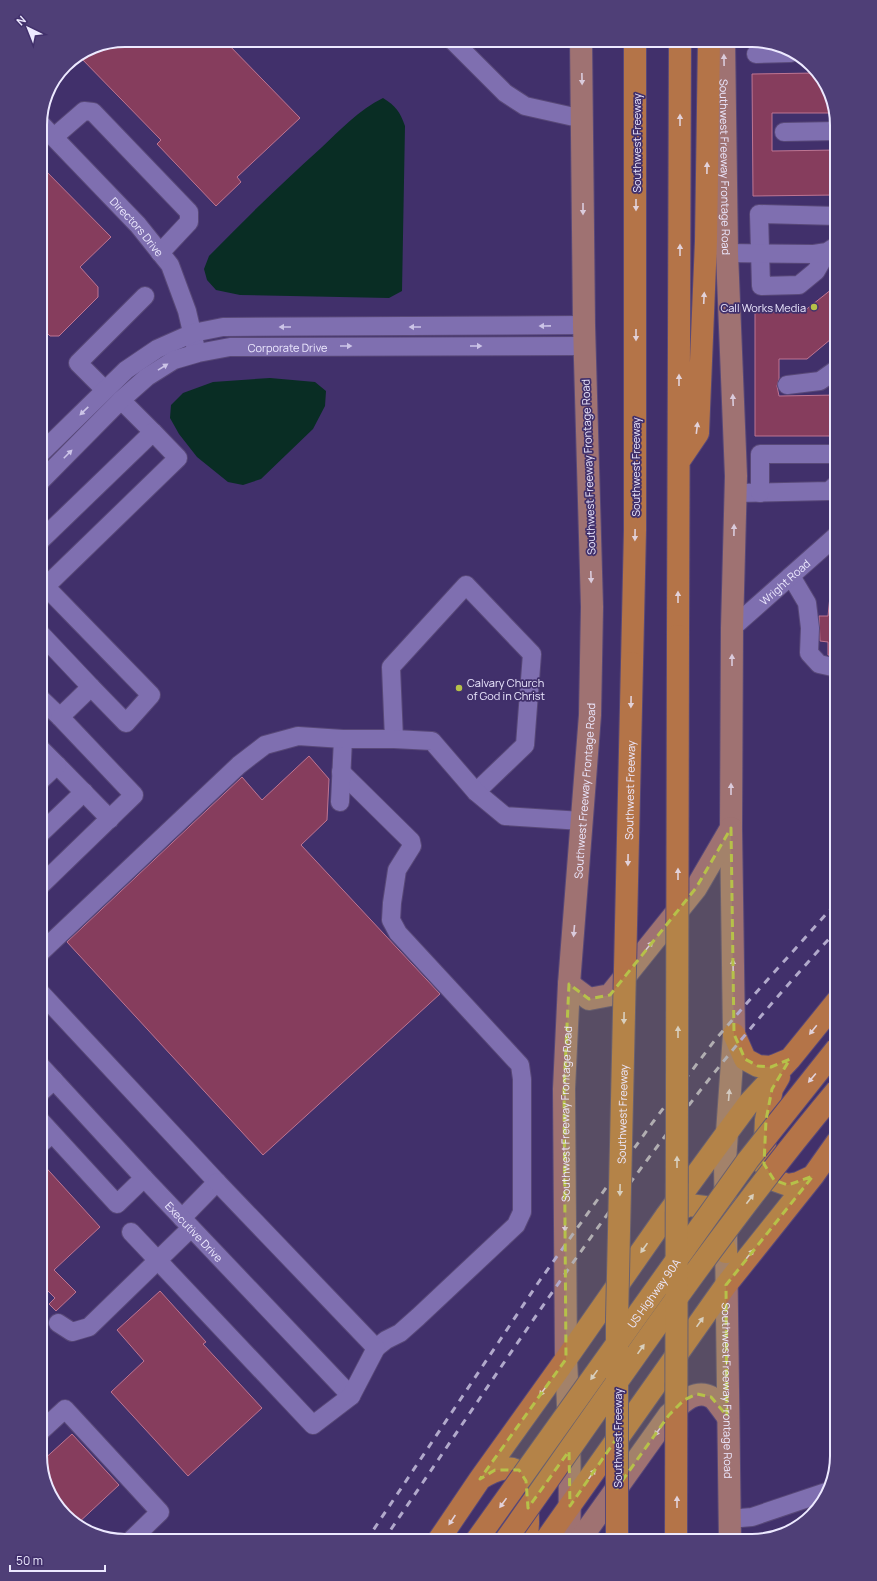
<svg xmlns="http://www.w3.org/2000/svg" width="877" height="1581" viewBox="0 0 877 1581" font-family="Manrope,sans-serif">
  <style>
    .water { fill: #092d24 }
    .building { fill: #863d5d; stroke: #be7592 }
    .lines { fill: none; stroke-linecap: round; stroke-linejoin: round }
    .minor-casing { stroke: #584878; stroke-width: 20 }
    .major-casing { stroke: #584878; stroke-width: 24 }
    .highway-casing { stroke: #584878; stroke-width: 24 }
    .minor { stroke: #7f6fb0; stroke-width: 18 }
    .major { stroke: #9f7272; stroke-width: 22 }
    .highway { stroke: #b47448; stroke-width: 22 }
    .rail { stroke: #b1a9cb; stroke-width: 3; stroke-dasharray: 7 7; stroke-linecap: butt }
    .highway-bridge-casing { stroke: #584878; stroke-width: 24; stroke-linecap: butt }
    .highway-bridge { stroke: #b47448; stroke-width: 22 }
    .oneway { fill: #dacbdc }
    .oneway2 { fill: #e2d2da }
    .oneway3 { fill: #ccc4e7 }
    .marked { fill: #b6c149; fill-opacity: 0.2; stroke: #b6c149; stroke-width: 3; stroke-dasharray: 8 5; stroke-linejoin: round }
    .poi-dot { fill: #b6c149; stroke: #41306b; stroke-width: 1.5 }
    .labels { text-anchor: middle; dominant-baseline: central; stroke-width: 3.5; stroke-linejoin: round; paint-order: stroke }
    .street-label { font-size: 11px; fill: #ede9ff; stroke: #41306b }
    .poi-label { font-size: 11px; fill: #ede9ff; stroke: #41306b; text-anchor: end }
    .rim { fill: none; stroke: #ede9ff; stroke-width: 2 }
  </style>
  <rect width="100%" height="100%" fill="#41306b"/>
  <!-- water -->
  <path class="water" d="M383,98C396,106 400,112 405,126L402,291L389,298L240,295L216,290L207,280L204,269L209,256C245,219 282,183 321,148C340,130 359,110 383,98Z
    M270,378L315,382L326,391L325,406L313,429L261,479L243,485L228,482L197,457L179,434L170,418L171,405L183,393L213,382Z"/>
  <!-- building -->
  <path class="building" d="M125,40H224L300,118L237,177L241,182L216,206L157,144L161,140L79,56L93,46Z
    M816,73L830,92L834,113H772V151L837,150V195L753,196L752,74Z
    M40,165L111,237L80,267L98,287V297L59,336H50L40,326Z
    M837,285V334L807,359H779V379L777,386L779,396L837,395V436H755V312H803Z
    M830,596H837V657L828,655V642L820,641L819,616H828Z
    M309,756L329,779L327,820L301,845L440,994L263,1155L67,942L242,777L262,800Z
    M40,1161L100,1227L54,1270L76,1292L56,1311L49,1304L55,1298L40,1283Z
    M160,1291L206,1342L203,1344L262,1408L188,1476L111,1392L144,1361L117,1330Z
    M72,1434L119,1485L76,1525L47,1489L41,1462Z"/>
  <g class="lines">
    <!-- minor casing -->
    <g class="minor-casing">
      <g id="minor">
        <path d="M452,40L505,93L525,106L583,119"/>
        <path d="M756,54L791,53"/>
        <path id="s1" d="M40,123L138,225L170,265L187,311L195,345"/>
        <path d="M784,132L837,131"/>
        <path d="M54,137L84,111L93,112L189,212V222L160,253"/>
        <path d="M827,252L816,271L799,285L761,286L759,214L837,216"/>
        <path d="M727,253L814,254L827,252L833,248"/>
        <path d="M787,385L820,381L837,369"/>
        <path d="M105,390L78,363L145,296"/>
        <path d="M121,400L153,432"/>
        <path d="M40,454L126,370L157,349L193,333L223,327L584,325"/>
        <path id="s2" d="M40,482L121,400L147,377L174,360L198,353L230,347L584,346"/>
        <path d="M735,493L829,491L837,484"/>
        <path d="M760,493V454H837"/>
        <path d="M40,541L153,432L178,458L45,587"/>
        <path d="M791,576L807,603L810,628L809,653L819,664L837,668"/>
        <path id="s3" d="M732,628L837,535"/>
        <path d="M40,633L91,687"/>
        <path d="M40,698L60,717L91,687L126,723L151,695L40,581"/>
        <path d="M394,739L391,667L466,585L532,654L525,745L476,792"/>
        <path d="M57,765L110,819"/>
        <path d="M341,772L411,841L412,846L397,870L392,903L391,920L398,933L520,1065L522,1079V1212L516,1225L418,1317L400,1333L386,1340L376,1348"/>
        <path d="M40,781L57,765L40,748"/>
        <path d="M340,802L343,739"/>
        <path d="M40,834L84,792"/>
        <path d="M40,886L134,795L60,717"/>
        <path d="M40,953L239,765L265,745L298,736L343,739H394L432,741L476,792L505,816L582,821"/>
        <path d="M40,992L217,1182L182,1218"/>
        <path id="s4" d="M40,1065L144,1178L351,1396"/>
        <path d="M40,1093L54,1080"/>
        <path d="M40,1120L117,1204L144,1178"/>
        <path d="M40,1144L52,1134"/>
        <path d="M131,1232L313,1425L351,1396L376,1348L217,1182"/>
        <path d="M58,1323L72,1332L89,1327L191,1228"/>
        <path d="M40,1432L65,1409L160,1512L130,1541"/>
        <path d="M729,1519L752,1517L826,1492"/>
      </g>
    </g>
    <!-- major casing -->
    <g class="major-casing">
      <g id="major">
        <path id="s5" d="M724,40L727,253L736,476L732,628L731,828L734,1034L725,1161L730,1541"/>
        <path d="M569,984L589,999L610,995L696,888L731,828"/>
        <path id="s6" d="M569,1541C571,1480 569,1420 566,1359L564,1089L569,984L590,715L592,607L584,325L581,40"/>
        <path d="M579,1541L669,1415C680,1405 694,1388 711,1397C715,1399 724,1412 727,1416"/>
      </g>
    </g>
    <!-- highway casing -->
    <g class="highway-casing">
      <path id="highway" d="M679,461L698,433L706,241L709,40
        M678,636L680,40
        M632,663L635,530V40
        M734,1034L745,1059L758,1066L771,1067L790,1059
        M779,1077L772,1089L766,1120L764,1164L774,1180L788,1185L798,1183L813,1176
        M666,1216L689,1205L705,1207L716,1223L726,1252
        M480,1479C494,1470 515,1460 525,1480C528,1485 527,1495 527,1501C528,1515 529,1527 526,1541
        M438,1541L480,1479L566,1359L666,1216L726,1134L749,1103L790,1059L837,1001
        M545,1541L726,1285L813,1176L837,1142"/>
    </g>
    <!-- minor -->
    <use href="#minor" class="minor"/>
    <!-- major -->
    <use href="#major" class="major"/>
    <!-- highway -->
    <use href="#highway" class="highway"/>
    <!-- rail -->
    <path class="rail" d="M366,1541L538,1283L653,1122L715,1040L753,996L837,902
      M383,1541C483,1395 580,1245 689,1105C735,1045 785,987 837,930"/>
    <!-- highway-bridge casing -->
    <g class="highway-bridge-casing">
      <g id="highway-bridge">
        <path id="s7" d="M476,1541L748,1160L837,1048"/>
        <path d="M505,1541C613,1389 717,1233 837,1090"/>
        <path id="s8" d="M617,1541V1319L632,663"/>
        <path d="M676,1541L678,636"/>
      </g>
    </g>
    <!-- highway-bridge -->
    <use href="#highway-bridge" class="highway-bridge"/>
  </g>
  <!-- one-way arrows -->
  <defs><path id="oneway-solid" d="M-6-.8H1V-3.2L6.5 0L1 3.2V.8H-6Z"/></defs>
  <g class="oneway">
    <use href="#oneway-solid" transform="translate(724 60) rotate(-91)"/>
    <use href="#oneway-solid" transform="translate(582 79) rotate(89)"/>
    <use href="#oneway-solid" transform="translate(583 209) rotate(90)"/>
    <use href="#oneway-solid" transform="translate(733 400) rotate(-92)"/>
    <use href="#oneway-solid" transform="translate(734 530) rotate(-89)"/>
    <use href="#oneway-solid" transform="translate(591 577) rotate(88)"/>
    <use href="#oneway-solid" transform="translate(732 660) rotate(-90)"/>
    <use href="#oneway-solid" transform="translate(731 789) rotate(-90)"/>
    <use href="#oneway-solid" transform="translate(574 931) rotate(95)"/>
    <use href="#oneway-solid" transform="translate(649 946) rotate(-51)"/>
    <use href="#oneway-solid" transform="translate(733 965) rotate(-91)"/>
    <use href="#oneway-solid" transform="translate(729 1095) rotate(-85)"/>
    <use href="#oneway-solid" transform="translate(565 1226) rotate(89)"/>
    <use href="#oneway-solid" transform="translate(658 1431) rotate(126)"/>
  </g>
  <g class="oneway2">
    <use href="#oneway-solid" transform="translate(680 120) rotate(-90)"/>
    <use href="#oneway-solid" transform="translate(707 168) rotate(-89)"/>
    <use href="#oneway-solid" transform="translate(636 205) rotate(90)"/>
    <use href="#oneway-solid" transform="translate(680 250) rotate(-90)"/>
    <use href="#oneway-solid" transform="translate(704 298) rotate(-87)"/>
    <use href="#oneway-solid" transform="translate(636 335) rotate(90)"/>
    <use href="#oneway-solid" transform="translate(679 380) rotate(-90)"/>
    <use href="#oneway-solid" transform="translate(697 428) rotate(-83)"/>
    <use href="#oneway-solid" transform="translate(635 535) rotate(91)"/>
    <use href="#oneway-solid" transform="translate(678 597) rotate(-90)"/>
    <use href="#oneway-solid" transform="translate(631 702) rotate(91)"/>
    <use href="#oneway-solid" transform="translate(628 860) rotate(91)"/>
    <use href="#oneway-solid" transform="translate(678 874) rotate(-90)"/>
    <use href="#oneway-solid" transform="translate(624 1018) rotate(91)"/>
    <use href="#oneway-solid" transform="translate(813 1030) rotate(129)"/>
    <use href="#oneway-solid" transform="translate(678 1032) rotate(-90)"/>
    <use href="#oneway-solid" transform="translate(812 1078) rotate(130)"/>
    <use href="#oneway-solid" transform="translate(677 1162) rotate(-90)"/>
    <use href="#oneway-solid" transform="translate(620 1190) rotate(91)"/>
    <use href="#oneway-solid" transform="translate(750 1199) rotate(-53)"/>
    <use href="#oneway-solid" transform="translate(644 1248) rotate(125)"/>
    <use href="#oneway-solid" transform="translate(750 1254) rotate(-51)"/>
    <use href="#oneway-solid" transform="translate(700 1322) rotate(-55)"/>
    <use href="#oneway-solid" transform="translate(641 1349) rotate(-55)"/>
    <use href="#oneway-solid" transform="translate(594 1375) rotate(126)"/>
    <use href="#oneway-solid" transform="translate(543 1391) rotate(126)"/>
    <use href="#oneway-solid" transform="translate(592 1474) rotate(-55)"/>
    <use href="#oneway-solid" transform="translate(677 1502) rotate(-90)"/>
    <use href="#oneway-solid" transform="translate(503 1503) rotate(126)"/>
    <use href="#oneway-solid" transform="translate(452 1520) rotate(124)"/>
  </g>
  <g class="oneway3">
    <use href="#oneway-solid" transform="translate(545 326) rotate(179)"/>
    <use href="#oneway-solid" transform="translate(285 327) rotate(180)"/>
    <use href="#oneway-solid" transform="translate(415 327) rotate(180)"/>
    <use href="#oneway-solid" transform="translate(346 346)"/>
    <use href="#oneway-solid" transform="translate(476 346)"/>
    <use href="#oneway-solid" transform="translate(163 367) rotate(-32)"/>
    <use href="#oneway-solid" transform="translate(84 411) rotate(136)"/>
    <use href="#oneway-solid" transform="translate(68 454) rotate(-45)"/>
  </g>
  <!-- marked area -->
  <path class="marked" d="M731,828L734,1034L745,1059L758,1066L771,1067L790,1059L772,1089L766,1120L764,1164L774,1180L788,1185L813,1176L726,1285L727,1416L711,1397L697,1394L684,1400L669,1415L617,1488V1438L570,1506L569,1451L528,1508L526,1481L519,1470H495L480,1479L566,1359L564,1089L569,984L589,999L610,995L696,888Z"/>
  <!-- markers -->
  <g class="poi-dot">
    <circle cx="814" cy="307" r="4"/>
    <circle cx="459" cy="688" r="4"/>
  </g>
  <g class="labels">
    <!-- street labels -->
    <g class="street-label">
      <text transform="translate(636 143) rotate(-90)">Southwest Freeway</text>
      <text stroke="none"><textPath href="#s5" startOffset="127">Southwest Freeway Frontage Road</textPath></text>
      <text stroke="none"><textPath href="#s1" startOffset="142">Directors Drive</textPath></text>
      <text stroke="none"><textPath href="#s2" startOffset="297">Corporate Drive</textPath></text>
      <text transform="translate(588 467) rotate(-92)">Southwest Freeway Frontage Road</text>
      <text transform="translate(635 467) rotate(-90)">Southwest Freeway</text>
      <text stroke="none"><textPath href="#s3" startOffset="70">Wright Road</textPath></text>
      <text stroke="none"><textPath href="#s6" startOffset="751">Southwest Freeway Frontage Road</textPath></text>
      <text stroke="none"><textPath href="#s8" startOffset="751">Southwest Freeway</textPath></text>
      <text stroke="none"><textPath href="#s6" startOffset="427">Southwest Freeway Frontage Road</textPath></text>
      <text stroke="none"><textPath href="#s8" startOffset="427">Southwest Freeway</textPath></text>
      <text stroke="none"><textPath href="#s4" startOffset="227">Executive Drive</textPath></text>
      <text stroke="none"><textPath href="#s7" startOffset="305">US Highway 90A</textPath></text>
      <text stroke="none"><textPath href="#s5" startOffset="1351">Southwest Freeway Frontage Road</textPath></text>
      <text transform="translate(617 1438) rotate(-90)">Southwest Freeway</text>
    </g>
    <!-- poi labels -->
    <g class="poi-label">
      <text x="806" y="307">Call Works Media</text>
      <text x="467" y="682" text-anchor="start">Calvary Church<tspan x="467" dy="13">of God in Christ</tspan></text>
    </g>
  </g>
  <!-- crop -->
  <path d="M0 0H877V1581H0ZM125 47H752A78 78 0 0 1 830 125V1456A78 78 0 0 1 752 1534H125A78 78 0 0 1 47 1456V125A78 78 0 0 1 125 47Z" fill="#4f3f77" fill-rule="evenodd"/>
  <path class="rim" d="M125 47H752A78 78 0 0 1 830 125V1456A78 78 0 0 1 752 1534H125A78 78 0 0 1 47 1456V125A78 78 0 0 1 125 47Z"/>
  <!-- north arrow -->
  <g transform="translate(28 28) rotate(317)" stroke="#41306b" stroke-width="3" paint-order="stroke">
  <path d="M0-3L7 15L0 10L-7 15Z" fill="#ede9ff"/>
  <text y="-6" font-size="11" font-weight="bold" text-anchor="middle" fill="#ede9ff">N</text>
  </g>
  <!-- scale -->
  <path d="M10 1565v6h95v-6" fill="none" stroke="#ede9ff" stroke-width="2"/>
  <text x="16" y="1565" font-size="12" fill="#ede9ff" stroke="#41306b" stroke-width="3" paint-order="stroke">50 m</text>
</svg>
